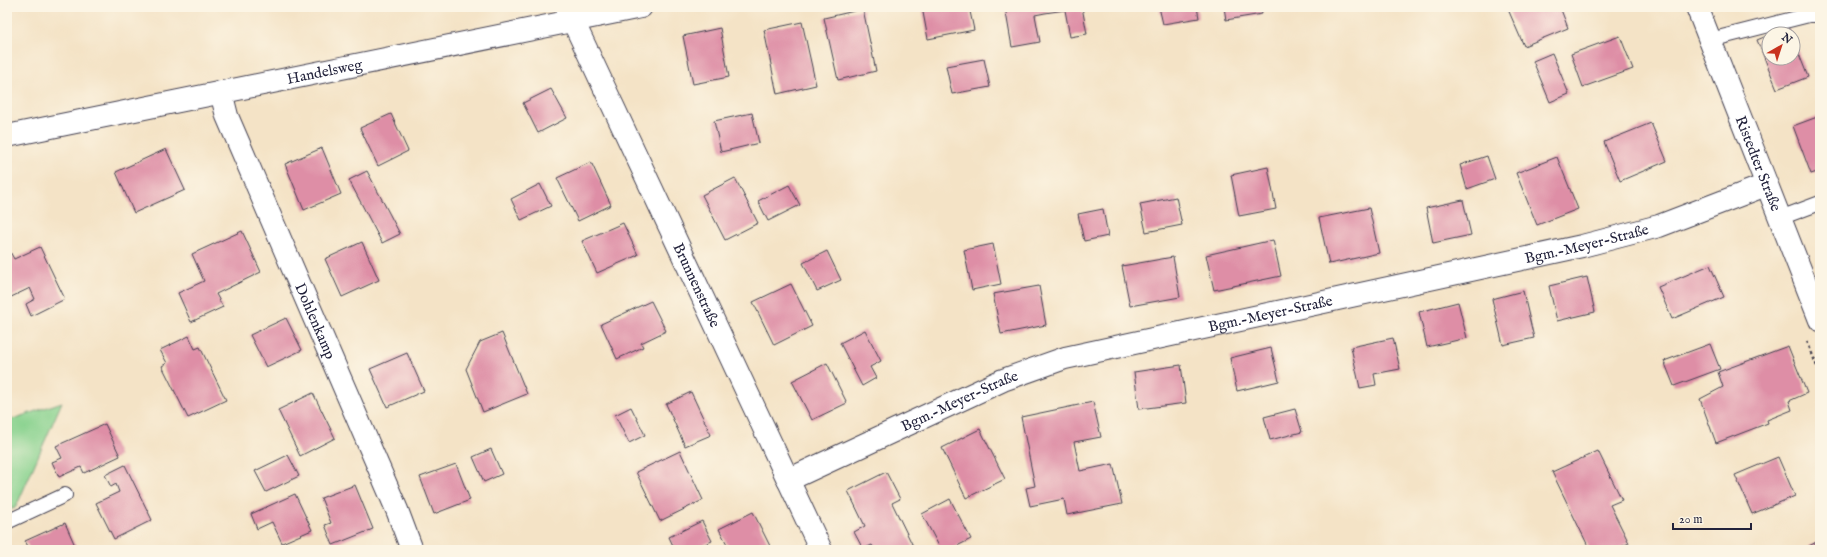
<svg xmlns="http://www.w3.org/2000/svg" width="1827" height="557" viewBox="0 0 1827 557" font-family="'IM FELL English',serif">
  <style>
    .green { fill: #88d28e; stroke: #557a64 }
    .building { fill: #de8ea6 }
    .lines { fill: none; stroke-linecap: round; stroke-linejoin: round }
    .service-casing { stroke: #423f50; stroke-width: 16 }
    .minor-casing { stroke: #423f50; stroke-width: 24 }
    .path { stroke: #423f50; stroke-width: 2.5; stroke-dasharray: 3 3; stroke-linecap: butt }
    .service { stroke: #fff; stroke-width: 14 }
    .minor { stroke: #fff; stroke-width: 22 }
    .labels { text-anchor: middle; dominant-baseline: central; stroke-width: 3; stroke-linejoin: round; paint-order: stroke }
    .street-label { font-size: 15px; fill: #22223b; stroke: #fcf5e5 }
  </style>
  <rect width="100%" height="100%" fill="#fcf5e5"/>
  <filter id="ink" filterUnits="userSpaceOnUse"><feTurbulence type="fractalNoise" baseFrequency=".025" numOctaves="2"/><feDisplacementMap in="SourceGraphic" scale="8" xChannelSelector="R" yChannelSelector="G"/><feConvolveMatrix kernelMatrix="1 2 1 2 8 2 1 2 1" color-interpolation-filters="sRGB"/></filter>
  <filter id="wash" filterUnits="userSpaceOnUse"><feTurbulence type="fractalNoise" baseFrequency=".012" numOctaves="4" result="noise"/><feDisplacementMap in="SourceGraphic" scale="16" xChannelSelector="R" yChannelSelector="G"/><feGaussianBlur stdDeviation="0.9" result="paint"/><feColorMatrix in="noise" values="0 0 0 0 0 0 0 0 0 0 0 0 0 0 0 0 0 1.4 0 .05"/><feComposite in="paint" operator="in"/></filter>
  <g filter="url(#wash)">
    <rect width="100%" height="100%" fill="#f4e3c6"/>
    <!-- green -->
    <path class="green" d="M62,402L16,507L7,511V421Z"/>
    <g id="blocks">
      <!-- building -->
      <path class="building" d="M922,7H969L974,30L928,39Z
        M1005,7H1082L1087,34L1070,37L1065,10L1045,13L1035,15L1040,42L1012,47Z
        M1159,7H1197L1199,18L1163,24Z
        M1224,7H1261L1262,14L1226,20Z
        M1507,7H1560L1568,28L1524,46Z
        M863,9L876,71L838,80L824,18Z
        M802,22L816,85L777,94L764,30Z
        M1788,27L1791,34H1772Z
        M720,28L729,77L693,84L683,36Z
        M1769,35V58H1793V39L1808,77L1777,89L1757,40Z
        M1620,36L1633,69L1583,87L1571,54Z
        M1552,53L1569,94L1550,102L1533,61Z
        M984,59L990,87L952,94L946,66Z
        M551,89L567,118L538,133L523,103Z
        M752,113L759,143L721,152L714,121Z
        M391,114L408,151L378,166L360,128Z
        M1820,116V171L1811,174L1793,126Z
        M1651,123L1667,161L1620,181L1604,142Z
        M322,148L341,194L304,210L285,164Z
        M166,149L185,190L134,213L116,172Z
        M1487,156L1495,179L1467,189L1460,165Z
        M1557,157L1578,209L1537,225L1516,173Z
        M591,162L611,205L578,221L557,178Z
        M1268,167L1276,209L1239,216L1231,175Z
        M367,171L400,234L382,243L349,180Z
        M735,178L758,223L725,240L702,195Z
        M540,184L551,206L521,220L511,199Z
        M789,185L800,205L768,221L758,201Z
        M1176,197L1182,225L1146,232L1140,204Z
        M1463,200L1471,235L1433,243L1426,208Z
        M1369,208L1379,253L1329,264L1319,218Z
        M1103,209L1108,236L1084,241L1078,214Z
        M623,223L638,255L597,273L582,241Z
        M242,231L261,272L216,294L223,307L191,322L178,293L204,281L192,254Z
        M1273,240L1281,276L1214,290L1206,255Z
        M362,242L379,280L342,297L325,259Z
        M993,244L1001,284L972,290L964,250Z
        M7,246L14,259L40,247L65,299L31,316L26,304L35,299L30,288L7,299Z
        M827,251L841,280L817,291L803,263Z
        M1173,257L1180,297L1130,306L1122,266Z
        M1710,265L1724,297L1672,319L1658,287Z
        M1587,277L1595,312L1557,321L1549,286Z
        M791,284L812,326L774,345L753,302Z
        M1039,286L1046,325L1001,334L993,294Z
        M1523,291L1534,338L1503,345L1492,299Z
        M651,301L666,331L641,343L643,347L617,359L601,324Z
        M1458,302L1467,338L1427,347L1419,312Z
        M286,318L302,350L266,367L250,335Z
        M865,330L881,361L870,367L876,378L862,386L840,343Z
        M502,333L527,394L483,412L466,369L480,342Z
        M189,336L195,349L200,347L226,400L188,418L162,366L167,363L160,350Z
        M1393,338L1400,369L1374,374L1376,385L1360,388L1351,347Z
        M1710,344L1720,369L1674,386L1664,361Z
        M1788,346L1807,393L1789,401L1792,410L1767,420L1768,423L1716,443L1700,399L1723,387L1718,372Z
        M1271,348L1279,381L1237,391L1230,358Z
        M407,353L424,391L387,407L370,369Z
        M827,363L847,403L812,420L792,381Z
        M1181,365L1186,403L1139,409L1134,372Z
        M691,392L711,435L685,446L666,404Z
        M313,393L335,438L300,456L278,410Z
        M1093,402L1101,437L1074,442L1080,471L1113,464L1122,504L1067,515L1064,499L1030,506L1026,488L1035,486L1021,417Z
        M631,407L645,435L629,443L615,415Z
        M1295,409L1302,432L1270,440L1264,417Z
        M105,424L120,456L84,473L81,467L59,477L52,462L62,458L56,446Z
        M980,429L1005,479L966,498L942,448Z
        M491,449L502,474L484,482L473,457Z
        M680,451L703,500L660,521L636,472Z
        M1598,451L1622,500L1610,505L1629,543L1615,550H1590L1552,472Z
        M288,455L299,476L266,492L255,471Z
        M1778,457L1795,496L1752,514L1735,475Z
        M456,464L470,500L434,514L420,477Z
        M125,465L152,520L114,539L96,503L119,492L116,484L111,487L105,475Z
        M886,472L900,499L892,503L913,546L906,550H875L872,545L863,549L854,532L865,526L848,491Z
        M355,485L373,529L333,545L325,525L331,523L321,498Z
        M295,494L312,530L282,543L272,522L257,529L251,514Z
        M950,499L971,539L949,550H941L922,514Z
        M753,512L772,550H730L719,529Z
        M702,521L712,541L693,550H675L669,537Z
        M65,523L77,550H30L25,541Z
        M1820,540V550H1811L1809,546Z
        M287,546L289,550H278Z"/>
    </g>
  </g>
  <g filter="url(#ink)">
    <use href="#blocks" fill-opacity="0" stroke="#423f50" stroke-width="1"/>
    <g class="lines">
      <!-- service casing -->
      <g class="service-casing">
        <path id="service" d="M1710,40L1809,15H1820
          M1780,218L1820,203
          M7,522L65,495"/>
      </g>
      <!-- minor casing -->
      <g class="minor-casing">
        <g id="minor">
          <path id="s1" d="M1697,7L1820,320"/>
          <path id="s2" d="M567,8L821,550"/>
          <path id="s3" d="M221,92L227,116L397,510L412,550"/>
          <path id="s4" d="M7,136L641,7"/>
          <path id="s5" d="M788,480L1003,380L1065,358L1582,246L1659,226L1766,185"/>
        </g>
      </g>
      <!-- path -->
      <path class="path" d="M1807,341L1820,374"/>
      <!-- service -->
      <use href="#service" class="service"/>
      <!-- minor -->
      <use href="#minor" class="minor"/>
    </g>
  </g>
  <g class="labels">
    <!-- street labels -->
    <g class="street-label">
      <text stroke="none"><textPath href="#s4" startOffset="324">Handelsweg</textPath></text>
      <text stroke="none"><textPath href="#s1" startOffset="168">Ristedter Straße</textPath></text>
      <text stroke="none"><textPath href="#s5" startOffset="837">Bgm.-Meyer-Straße</textPath></text>
      <text stroke="none"><textPath href="#s2" startOffset="306">Brunnenstraße</textPath></text>
      <text stroke="none"><textPath href="#s5" startOffset="513">Bgm.-Meyer-Straße</textPath></text>
      <text stroke="none"><textPath href="#s3" startOffset="248">Dohlenkamp</textPath></text>
      <text stroke="none"><textPath href="#s5" startOffset="189">Bgm.-Meyer-Straße</textPath></text>
    </g>
  </g>
  <!-- margin -->
  <rect width="1827" height="557" fill="none" stroke="#fcf5e5" stroke-width="24"/>
  <!-- north arrow -->
  <g transform="translate(1781 46) rotate(39)"><circle r="19" fill="#fcf5e5" stroke="#a5a1a1"/>
  <path d="M0-3L7 15L0 10L-7 15Z" fill="#c8321e"/>
  <text y="-6" font-size="11" font-weight="bold" text-anchor="middle" fill="#22223b">N</text>
  </g>
  <!-- scale -->
  <path d="M1673 523v6h78v-6" fill="none" stroke="#22223b" stroke-width="2"/>
  <text x="1679" y="523" font-size="12" fill="#22223b" stroke="#fcf5e5" stroke-width="3" paint-order="stroke">20 m</text>
</svg>
